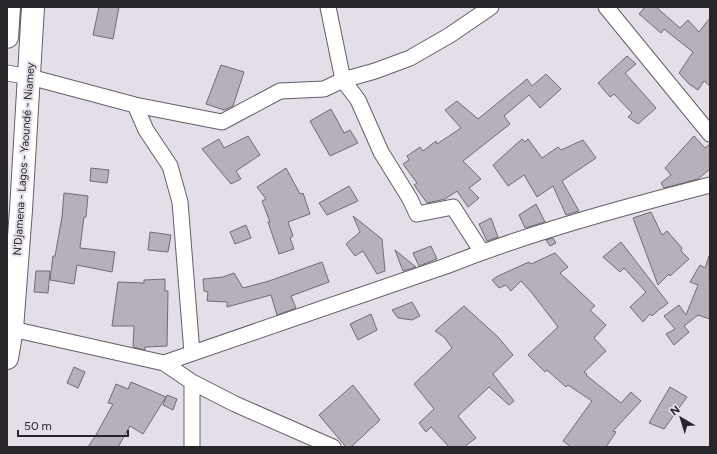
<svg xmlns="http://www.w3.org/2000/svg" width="717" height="454" viewBox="0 0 717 454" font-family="Figtree,sans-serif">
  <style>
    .building { fill: #b5b0ba; stroke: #716b75 }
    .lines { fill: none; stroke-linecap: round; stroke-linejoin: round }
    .street-casing { stroke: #655f69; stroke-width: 17 }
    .highway-casing { stroke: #655f69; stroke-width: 24 }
    .street { stroke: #fff; stroke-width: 15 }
    .highway { stroke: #fff; stroke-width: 22 }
    .labels { text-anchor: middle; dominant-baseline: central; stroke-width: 4; stroke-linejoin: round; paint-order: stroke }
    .street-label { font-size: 11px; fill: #272529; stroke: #e4dee9 }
  </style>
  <rect width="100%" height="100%" fill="#e4dee9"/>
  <!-- building -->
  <path class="building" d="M99,7H119L113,39L93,35Z
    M645,7H656L680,28L688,20L699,32L710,18V86L704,81L698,90L689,84L679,73L693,52L664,29L661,33L639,14Z
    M627,56L636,64L625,73L656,108L638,124L628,117L632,113L614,94L610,97L598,83Z
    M221,65L244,72L233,106L224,110L206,104Z
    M546,74L561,89L540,108L529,95L504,116L510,124L463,161L481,179L469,188L479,198L468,207L457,191L445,199L427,203L414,185L417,183L403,164L409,160L407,156L420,147L423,151L436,141L437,144L461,128L445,110L457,101L478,119L527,79L532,86Z
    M331,109L344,133L350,130L358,143L330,156L310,121Z
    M248,136L260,155L236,171L241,179L231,184L202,149L219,139L224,148Z
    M694,136L705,148L710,144V169L698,179L664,188L661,183L671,175L665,168Z
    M522,139L525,142L528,139L542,158L558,147L561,150L583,140L596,158L562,181L579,211L566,215L553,186L537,197L524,175L508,186L493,165Z
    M91,168L109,170L107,183L90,181Z
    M286,168L300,194L303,193L310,214L288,222L293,236L290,238L294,249L279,254L268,222H270L262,201L266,199L257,187Z
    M349,186L358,201L327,215L319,203Z
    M64,193L88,196L86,217H84L80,248L115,252L112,272L77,265L74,284L50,280L53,256H55L62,217Z
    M536,204L545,222L525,228L519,215Z
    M651,212L662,235L667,231L682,248L681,251L689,259L670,276L669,274L658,285L633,218Z
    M353,216L382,239L385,271L377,274L363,251L355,256L346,244L360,232Z
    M491,218L498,237L487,241L479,224Z
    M246,225L251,238L235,244L230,232Z
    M150,232L171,235L168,252L148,250Z
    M553,238L556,243L550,246L546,240Z
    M621,242L668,303L662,308H661L652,316L650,314L643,322L630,307L646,292L624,268L620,272L603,257Z
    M431,246L437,259L419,266L413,253Z
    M395,250L416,267L403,271Z
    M555,253L568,267L560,273L595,306L590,310L606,325L594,338L606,351L584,372L587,374L586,375L621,403L631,392L641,401L613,431L616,432L606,447H571L563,441L592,401L568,385L566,387L547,370L545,372L528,355L558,327L532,293L521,281L511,291L506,285L499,288L492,280L498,276L529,262L531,264Z
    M709,256L710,319L698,315L684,326L689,332L674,345L666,334L675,329L664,316L679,305L686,315L698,285L690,282L700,265L705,268Z
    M322,262L329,282L291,296L296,308L277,315L271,295L227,307V302L207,301L208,292L204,291L203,279L223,277L234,273L243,288L269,281Z
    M36,271H50L48,293L34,292Z
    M165,279V291H168L167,346L145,347V350L133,347L134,326H112L118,282L144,283V280Z
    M412,302L420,316L412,320L398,318L392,310Z
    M464,306L498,337L513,355L493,374L514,401L509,405L489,387L458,416L476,438L464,447H449L431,427L426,432L419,423L434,409L414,384L452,348L444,337L435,331Z
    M371,314L377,330L358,340L350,324Z
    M74,367L85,372L78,388L67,383Z
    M131,382L166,397L143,434L130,426L118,447H88L96,435L113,404L108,403L116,384L128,389Z
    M353,385L380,420L351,447H346L319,415Z
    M670,387L687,397L664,429L649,423Z
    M167,395L177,399L173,410L163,405Z"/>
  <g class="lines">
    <!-- street casing -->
    <g class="street-casing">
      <path id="street" d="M328,7L343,80L358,100L381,152L410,199L417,214L453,207L482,252
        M606,7L710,134
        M7,73L30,77L135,105L222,122L280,91L324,89L343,80L375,71L410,58L450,35L491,7
        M135,105L146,130L170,166L180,202L192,353
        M12,329L164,363L192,382L235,404L333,447
        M164,363L446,266C532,232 621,208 710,185
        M192,382V447"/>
    </g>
    <!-- highway casing -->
    <g class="highway-casing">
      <path id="highway" d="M7,37L9,7
        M7,358L12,329L21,210L33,7"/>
    </g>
    <!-- street -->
    <use href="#street" class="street"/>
    <!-- highway -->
    <use href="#highway" class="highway"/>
  </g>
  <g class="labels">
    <!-- street labels -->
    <g class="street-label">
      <text transform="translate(24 159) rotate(-86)">N'Djamena - Lagos - Yaoundé - Niamey</text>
    </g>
  </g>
  <!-- border -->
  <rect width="717" height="454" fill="none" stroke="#272529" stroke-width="16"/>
  <!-- north arrow -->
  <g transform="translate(681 418) rotate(322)" stroke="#e4dee9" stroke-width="3" paint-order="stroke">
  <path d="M0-3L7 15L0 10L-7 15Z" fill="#272529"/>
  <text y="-6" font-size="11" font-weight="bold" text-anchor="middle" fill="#272529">N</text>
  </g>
  <!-- scale -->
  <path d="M18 430v6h110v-6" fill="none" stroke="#272529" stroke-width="2"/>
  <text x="24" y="430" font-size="12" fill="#272529" stroke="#e4dee9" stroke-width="3" paint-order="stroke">50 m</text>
</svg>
